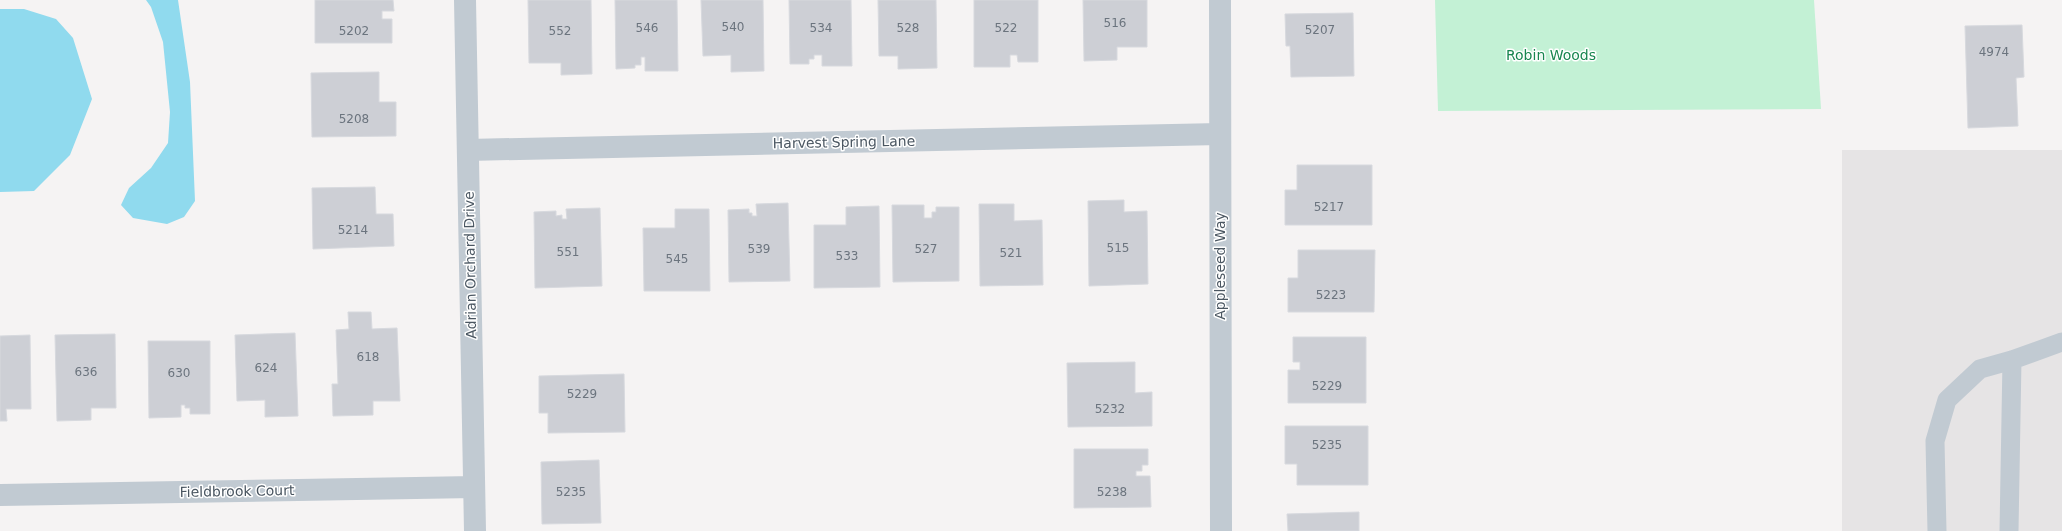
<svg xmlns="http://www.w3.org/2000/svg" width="2062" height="531" viewBox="0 0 2062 531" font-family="'DejaVu Sans',sans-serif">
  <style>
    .education { fill: #e6e4e5 }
    .green { fill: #c3f1d5 }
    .water { fill: #90daee }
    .building { fill: #cdcfd5; stroke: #d7d9de }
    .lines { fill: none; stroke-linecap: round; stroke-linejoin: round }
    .lane { stroke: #c1cad2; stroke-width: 19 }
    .street { stroke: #c1cad2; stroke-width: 22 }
    .labels { text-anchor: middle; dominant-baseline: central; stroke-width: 3; stroke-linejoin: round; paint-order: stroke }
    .number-label { font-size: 12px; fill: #6b747e }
    .park-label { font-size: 14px; fill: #17864f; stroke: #fff }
    .street-label { font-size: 14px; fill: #4a5661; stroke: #fff }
  </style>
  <rect width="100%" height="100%" fill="#f5f3f3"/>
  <!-- education -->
  <path class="education" d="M1842,150H2062V531H1842Z"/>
  <!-- green -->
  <path class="green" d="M1435,0H1814L1821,109L1438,111Z"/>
  <!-- water -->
  <path class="water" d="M146,0H178L190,82L195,201L184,217L167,224L133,218L121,205L129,188L151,168L168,143L170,112L163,42L151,7Z
    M0,9H24L56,19L73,38L92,99L70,155L34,191L0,192Z"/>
  <!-- building -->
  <path class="building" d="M315,0H393L394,11H382V19H392V43H315Z
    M528,0H591L592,74L561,75V63H529Z
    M615,0H677L678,71H645V57H641V65H635V68L616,69Z
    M701,0H763L764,71L731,72V55L703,56Z
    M789,0H851L852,66H822V55H814V59H809V64H790Z
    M878,0H936L937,68L898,69V56H879Z
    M974,0H1038V62H1018L1017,55H1010V67H974Z
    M1083,0H1147V47H1117V60L1084,61Z
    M1353,13L1354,76L1291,77L1290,46H1286L1285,14Z
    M2022,25L2024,77L2016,78L2018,126L1968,128L1965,26Z
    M379,72V102H396V136L312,137L311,73Z
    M1297,165H1372V225H1285V190H1297Z
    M375,187L376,214H393L394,246L313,249L312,188Z
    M1124,200V212L1147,211L1148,284L1089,286L1088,201Z
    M788,203L790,281L729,282L728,210L749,209V213H752V216H757L756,204Z
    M979,204H1014V221L1042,220L1043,285L980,286Z
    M892,205H924V218H932V212H936V207H959V281L893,282Z
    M879,206L880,287L814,288V225H846V207Z
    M600,208L602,286L535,288L534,212L556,211V216L562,215V219H567L566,209Z
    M675,209H709L710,291H644L643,228H675Z
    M1298,250H1375L1374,312H1288V278H1298Z
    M348,312H371L372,329L397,328L400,401H373V415L333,416L332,384H338L336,330L349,329Z
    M295,333L298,416L265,417V400L237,401L235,335Z
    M115,334L116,408H91V420L57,421L55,335Z
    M30,335L31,409H6L7,421H0V336Z
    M1293,337H1366V403H1288V370H1300V362H1293Z
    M148,341H210V414H190V408H185V405H181V417L149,418Z
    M1135,362V393L1152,392V426L1068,427L1067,363Z
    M624,374L625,432L548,433V413H539V376Z
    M1285,426H1368V485H1297V464H1285Z
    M1074,449H1148V465H1142V471H1136V476H1150L1151,507L1074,508Z
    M599,460L601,523L542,524L541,462Z
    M1359,512V531H1288L1287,514Z"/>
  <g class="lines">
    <!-- lane -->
    <path class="lane" d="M1937,531L1935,441L1947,400L1980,369L2012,360L2062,342
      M2009,531L2012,360"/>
    <!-- street -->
    <path class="street" d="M465,0L475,531
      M1220,0L1221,531
      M468,150L1220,134
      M0,495L474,487"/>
  </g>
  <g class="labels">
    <!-- number labels -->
    <g class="number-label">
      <text x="1115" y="23">516</text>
      <text x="733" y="27">540</text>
      <text x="647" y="28">546</text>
      <text x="821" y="28">534</text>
      <text x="908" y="28">528</text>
      <text x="1006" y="28">522</text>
      <text x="1320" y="30">5207</text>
      <text x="354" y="31">5202</text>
      <text x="560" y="31">552</text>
      <text x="1994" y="52">4974</text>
      <text x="354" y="119">5208</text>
      <text x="1329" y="207">5217</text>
      <text x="353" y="230">5214</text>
      <text x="1118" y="248">515</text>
      <text x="759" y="249">539</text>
      <text x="926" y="249">527</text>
      <text x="568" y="252">551</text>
      <text x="1011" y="253">521</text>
      <text x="847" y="256">533</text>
      <text x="677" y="259">545</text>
      <text x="1331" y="295">5223</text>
      <text x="368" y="357">618</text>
      <text x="266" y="368">624</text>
      <text x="86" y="372">636</text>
      <text x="179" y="373">630</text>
      <text x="1327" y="386">5229</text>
      <text x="582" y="394">5229</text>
      <text x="1110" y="409">5232</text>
      <text x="1327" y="445">5235</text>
      <text x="571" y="492">5235</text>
      <text x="1112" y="492">5238</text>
    </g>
    <!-- park labels -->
    <g class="park-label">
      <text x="1551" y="55">Robin Woods</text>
    </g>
    <!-- street labels -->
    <g class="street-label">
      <text transform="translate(844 142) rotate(-1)">Harvest Spring Lane</text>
      <text transform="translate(470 265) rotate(-91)">Adrian Orchard Drive</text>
      <text transform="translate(1220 266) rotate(-90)">Appleseed Way</text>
      <text transform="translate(237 491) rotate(-1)">Fieldbrook Court</text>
    </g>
  </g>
</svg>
